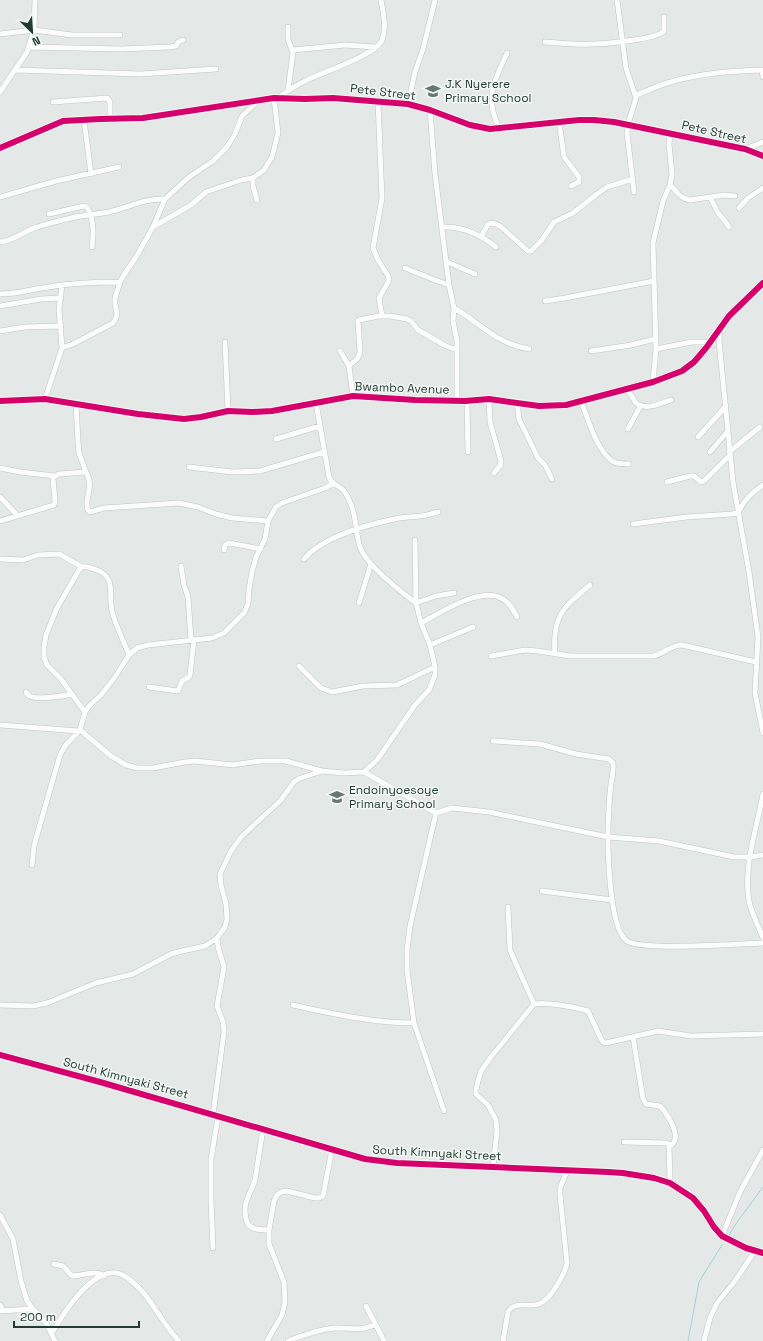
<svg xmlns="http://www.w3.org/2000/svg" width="763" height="1341" viewBox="0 0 763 1341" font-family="'Space Grotesk',sans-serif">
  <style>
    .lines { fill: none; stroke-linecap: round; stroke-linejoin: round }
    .stream { stroke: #a8d0d4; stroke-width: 1 }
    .street-casing { stroke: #c1c6c4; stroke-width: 6 }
    .street { stroke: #fbfcfb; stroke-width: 5 }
    .cycleway-casing { stroke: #f3f8f5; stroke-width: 8 }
    .cycleway { stroke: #d6006c; stroke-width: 6 }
    .labels { text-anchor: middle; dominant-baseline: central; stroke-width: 3; stroke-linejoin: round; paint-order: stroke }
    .poi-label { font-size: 12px; fill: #243b34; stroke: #f3f8f5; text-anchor: start }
    .street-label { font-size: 12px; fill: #243b34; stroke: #f3f8f5 }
  </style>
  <rect width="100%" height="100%" fill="#e4e9e7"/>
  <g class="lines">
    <!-- stream -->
    <path class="stream" d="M729,1235L735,1225L763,1187
      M688,1341L699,1282L722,1245"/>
    <!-- street casing -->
    <g class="street-casing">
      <path id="street" d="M617,0L626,68L636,98L628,124L627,133L634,192
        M288,27V39L293,53L288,90
        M0,34L34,30L72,35H120
        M545,42C561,43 576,45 592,44C605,44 658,39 664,31V17
        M28,47L121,49L170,47L176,46L178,42L183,40
        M293,50L345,45L375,47
        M15,70L141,74L216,69
        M762,70L763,77
        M0,92L27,52L34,30L35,0
        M636,95C647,91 659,85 671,82C700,73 732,71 763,70
        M278,98C287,91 297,85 307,80C323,72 376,55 382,40C387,27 383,12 381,0
        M378,101L382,198L373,248L378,260L388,276L389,280L387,284L379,298L382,316
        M53,102L107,98L110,102V118
        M408,104L415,72L423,49L435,0
        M430,110L435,174L449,285L454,308L453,321L457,341V401
        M84,120L91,174
        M559,121L564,157L579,177V182L571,186
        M499,129C496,121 492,112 492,104C490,87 500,69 507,53
        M0,148L63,121L100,119L143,118L274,98L305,99L333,98L408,104L430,110L470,125L490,129L579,120H594L614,122L745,149L763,156
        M745,149L763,142
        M253,178V186L257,200
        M670,185C677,191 680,199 690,200L724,195L735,196
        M0,197L56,181L119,167
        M710,197L718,213L725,221L729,227
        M739,208L748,198L763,188
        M49,214L84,206L87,207C94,219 94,233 92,247
        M153,227L191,205L206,192L241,180L253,178L264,170L272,157L278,133L274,98
        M442,227C463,226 480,234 496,247
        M481,237L488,224C493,222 496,224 500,226L528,251H531L542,240L554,222L573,213L597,194L607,187L633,179
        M0,242C13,241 24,231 37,227C49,223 63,220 75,217C86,215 98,214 109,212C128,208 145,198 165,199
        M447,262L475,274
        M405,268L435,280L449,285
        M0,294C17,294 32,289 49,287C72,283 97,282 120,282
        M545,301L565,298L654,281
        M0,306L41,299L61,298
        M454,308C480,323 497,344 529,349
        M720,329L719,341L733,482L749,572L758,637L755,693L763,733
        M0,331L25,327L61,326
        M225,342L228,411
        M62,348L59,309L62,285
        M656,349L692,342H710
        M340,351L349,366
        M591,351L631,345L655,339
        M653,382L656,349L653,243L663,201L670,185L672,174L669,144L670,133
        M627,389C630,393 633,399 636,403C645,411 662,403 671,400
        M353,396L349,366L358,358L360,352L358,321L359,320L379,316H390L407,319L411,321L418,330L446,346L457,350
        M45,399L62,348L73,344L113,323L116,318L117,314L115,304V298L120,282L124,275L136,257L153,227L165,199L189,177L213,161L227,147L235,134L242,116L259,100
        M489,399L490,422L501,461L500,466L494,473
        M0,401L45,399L138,414L184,419L201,417L228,411L252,412L272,411L353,396L415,400L465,401L489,399L539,406L566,405L653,382L682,371L694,362L706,348L729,316L763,283
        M467,401L468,452
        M581,401C588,418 597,453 614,462C618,464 624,464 629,464
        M517,402L519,419L538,458L545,465L552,479
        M316,403L329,477C332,485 336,484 342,489C346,492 348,497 350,502C357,517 355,532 360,547C366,565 400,591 416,603L436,596L454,593
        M628,429L641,405
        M698,437L726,406
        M276,439L320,426
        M710,452L727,432
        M729,452L760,427
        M189,467L232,472L260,471L324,452
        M0,468L20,472L55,476
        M86,472C95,488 83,500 88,510L90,512L104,508L179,503L198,507L216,514L232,518L268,521
        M667,482L690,476H694L701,482L704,481L729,456
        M0,497L17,515
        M0,521L54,505L55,502L53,478L59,474L86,472L79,453L78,442L76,403
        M633,524L687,517L732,514L738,513C744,500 751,493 763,485
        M224,550L225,545L229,543L261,549
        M0,559L23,560L38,555L59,554L82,567
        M304,559C323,536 370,524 399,518C406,517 413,517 420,516C426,516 432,513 438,512
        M181,566L184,585L188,597L191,640
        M359,603L371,564
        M421,623C440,613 479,587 501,598C509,602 513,609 517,617
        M430,645L473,627
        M555,654C552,617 562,608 590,585
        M491,656L525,650L538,651L570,656H654C665,653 671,645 682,645L756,662
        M299,666L321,688L332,692L363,686L397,685L435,667
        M149,687L178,691L182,681L189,677L190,675L194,640
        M26,692C26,693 29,696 30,696C36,700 64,696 72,694
        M85,712L61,679L47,665L44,657V647L46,635L57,608L79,570L82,567C87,566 92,568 97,570C117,578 108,595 112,611C115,624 124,642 129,655
        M0,725L79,731
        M80,730L111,756L126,765L137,768H153L185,762L195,761L233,765L260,761H286L322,771L344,773L364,772L436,813L452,808L489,812L608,837L659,841L734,857H750L763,855
        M493,741L540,744L576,754L609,759L613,763C614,770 612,777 611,784C610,792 609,800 609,808C607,832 607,927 627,941C641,951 741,944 763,943
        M364,772L377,760L415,705L429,690L435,675V667L430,645L421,623L416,603L415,540
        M763,794C757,828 743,865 749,901C751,912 759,927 763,938
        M436,813L410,926L407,950V970L414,1023L444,1111
        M32,865L34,846L39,828L60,755L65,746L80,730L85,712L90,705L101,695L115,677L129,655L137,648L148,645L212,638L224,633L244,613L248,604L249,589L252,572L256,557L265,539L268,521L276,507L282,503L325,488L332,484
        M542,891L612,900
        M508,907L510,950L534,1004
        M0,1005L33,1006L47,1003L96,983L133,974L171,954L182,951L205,946L217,938
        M293,1005C334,1014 373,1023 414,1023
        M633,1037L643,1099L646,1104L660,1106C667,1114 684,1138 670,1146
        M0,1055L100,1082L365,1159L397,1163L608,1172L623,1173L654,1178L670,1183L693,1198L704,1211L714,1227L722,1236L746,1248L763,1253
        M213,1115L224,1032L223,1022L217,1006L224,967L218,947L217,938L225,927L227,919L226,904L221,885L220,874L231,851L242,836L280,801L294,782L298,779L322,771
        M263,1129L255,1180C253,1187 249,1193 247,1200C244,1206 244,1223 251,1227C255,1230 264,1230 269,1230
        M624,1142L666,1143L669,1144L670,1183
        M493,1167L497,1131L496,1120L488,1105L476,1094V1090L478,1081L481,1071L491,1057L534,1004C548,1002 575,1007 588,1011L601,1039L603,1042L606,1043L658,1031L691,1036L763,1034
        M0,1215L13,1239L21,1281L27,1301L33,1309L46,1323L55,1341
        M722,1236L740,1192L763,1150
        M213,1248L211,1200V1159L218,1117
        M54,1264L63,1266L72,1276C82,1276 95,1269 104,1276
        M0,1305L3,1311
        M366,1306L384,1341
        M0,1311L33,1309
        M52,1333C63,1314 91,1269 117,1273C127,1275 136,1285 142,1291C156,1307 164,1326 179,1341
        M267,1341L282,1315L285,1302L284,1282L269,1244V1230L274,1201L277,1195L281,1192L287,1191L315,1198H319L323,1196L332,1149
        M288,1341C303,1335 319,1330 334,1328C351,1327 357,1332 375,1325
        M503,1341L508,1312C515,1300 528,1308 539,1304C550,1300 565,1274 567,1263L560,1195V1188L567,1171
        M704,1341L710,1318L717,1303L735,1281L755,1251"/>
    </g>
    <!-- street -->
    <use href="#street" class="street"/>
    <!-- cycleway casing -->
    <g class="cycleway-casing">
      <path id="cycleway" d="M0,148L63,121L100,119L143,118L274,98L305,99L333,98L408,104L430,110L470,125L490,129L579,120H594L614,122L745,149L763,156
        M0,401L45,399L138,414L184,419L201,417L228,411L252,412L272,411L353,396L415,400L465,401L489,399L539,406L566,405L653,382L682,371L694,362L706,348L729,316L763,283
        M0,1055L100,1082L365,1159L397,1163L608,1172L623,1173L654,1178L670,1183L693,1198L704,1211L714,1227L722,1236L746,1248L763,1253"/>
    </g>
    <!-- cycleway -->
    <use href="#cycleway" class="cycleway"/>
  </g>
  <!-- icons -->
  <defs>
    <g id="school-bare" transform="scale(1.2)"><path d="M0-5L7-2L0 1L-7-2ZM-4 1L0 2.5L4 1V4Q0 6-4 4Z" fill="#677873" stroke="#f3f8f5" stroke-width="2.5" paint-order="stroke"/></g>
  </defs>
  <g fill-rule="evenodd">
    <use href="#school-bare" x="433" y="91"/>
    <use href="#school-bare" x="337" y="797"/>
  </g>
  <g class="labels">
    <!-- poi labels -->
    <g class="poi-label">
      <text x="445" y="84">J.K Nyerere<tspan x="445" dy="14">Primary School</tspan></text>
      <text x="349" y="790">Endoinyoesoye<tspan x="349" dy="14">Primary School</tspan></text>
    </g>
    <!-- street labels -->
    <g class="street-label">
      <text transform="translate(383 92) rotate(7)">Pete Street</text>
      <text transform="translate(714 132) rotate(13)">Pete Street</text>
      <text transform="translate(402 388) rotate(2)">Bwambo Avenue</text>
      <text transform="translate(126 1078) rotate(15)">South Kimnyaki Street</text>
      <text transform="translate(437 1153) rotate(3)">South Kimnyaki Street</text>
    </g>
  </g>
  <!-- north arrow -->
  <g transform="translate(32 32) rotate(155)" stroke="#f3f8f5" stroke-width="3" paint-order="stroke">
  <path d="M0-3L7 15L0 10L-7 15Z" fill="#243b34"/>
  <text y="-6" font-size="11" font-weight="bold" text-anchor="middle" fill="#243b34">N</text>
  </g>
  <!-- scale -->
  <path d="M14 1321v6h125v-6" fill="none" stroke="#243b34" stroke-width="2"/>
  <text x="20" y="1321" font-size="12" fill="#243b34" stroke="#f3f8f5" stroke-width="3" paint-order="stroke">200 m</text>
</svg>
